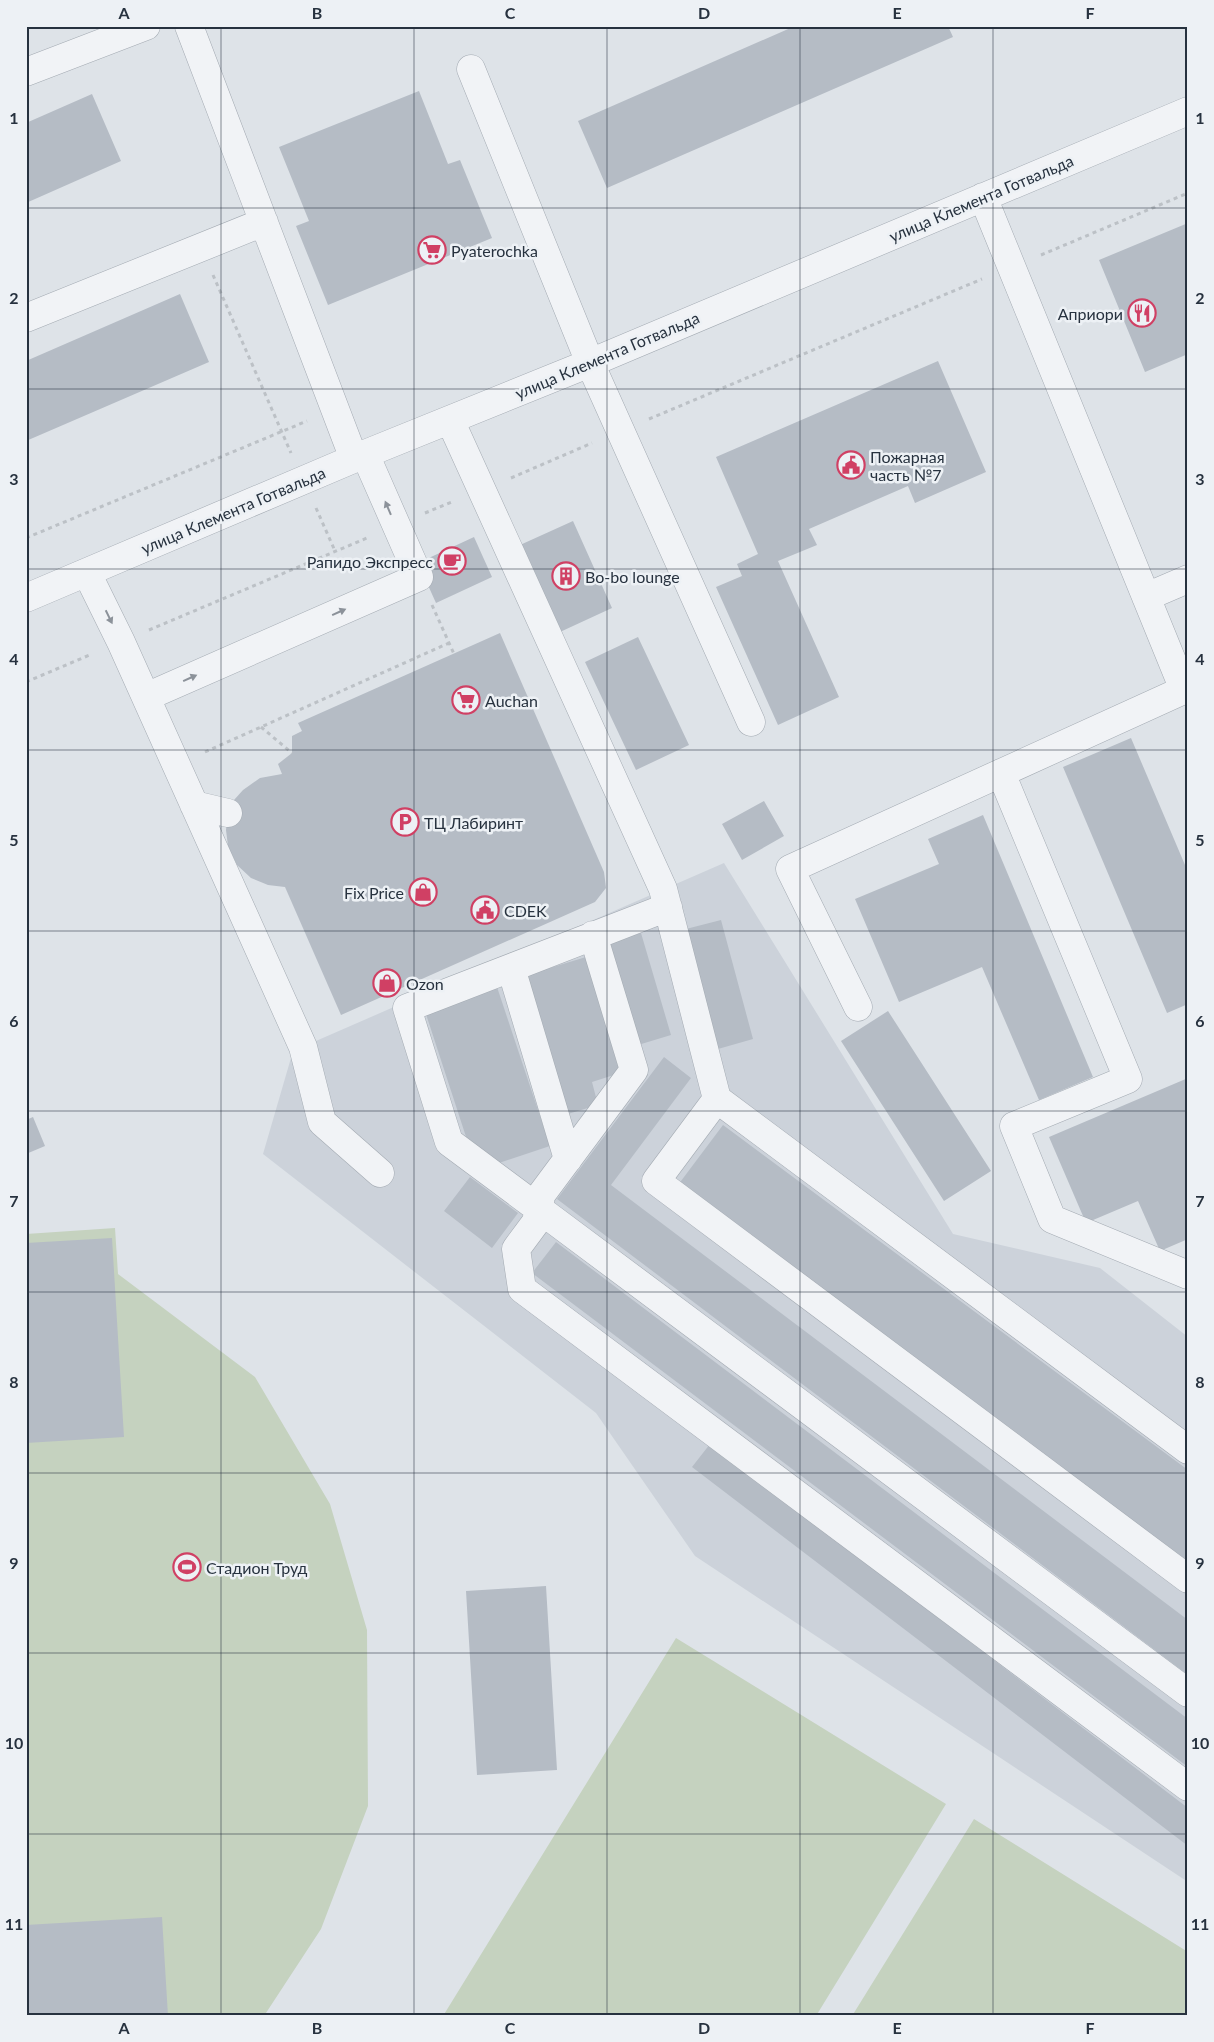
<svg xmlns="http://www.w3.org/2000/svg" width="1214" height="2042" viewBox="0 0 1214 2042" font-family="Lato,sans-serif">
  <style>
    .built { fill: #ccd2da }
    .green { fill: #c5d2bf }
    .building { fill: #b5bcc5 }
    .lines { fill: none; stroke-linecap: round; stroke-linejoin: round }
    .minor-casing { stroke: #a3aab2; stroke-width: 29 }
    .path { stroke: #bcc1c6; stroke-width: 3; stroke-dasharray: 4 4; stroke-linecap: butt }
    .minor { stroke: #f1f3f6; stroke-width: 28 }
    .oneway { fill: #8c929a }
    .grid { fill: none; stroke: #27323f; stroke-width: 1; stroke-opacity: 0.55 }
    .labels { text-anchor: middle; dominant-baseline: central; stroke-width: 5; stroke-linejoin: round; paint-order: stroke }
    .street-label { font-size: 16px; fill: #27323f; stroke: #edf1f5 }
    .poi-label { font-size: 16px; fill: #27323f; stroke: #edf1f5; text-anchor: start }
    .neatline { fill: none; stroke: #27323f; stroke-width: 2 }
    .grid-label { font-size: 16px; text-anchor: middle; font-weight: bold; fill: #27323f }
  </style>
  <rect width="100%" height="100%" fill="#dee3e8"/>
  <!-- built -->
  <path class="built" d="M724,863L953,1234L1100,1268L1188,1337V1882L695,1556L596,1413L263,1154L293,1051Z"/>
  <!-- green -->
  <path class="green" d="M115,1228L118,1274L255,1377L330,1504L367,1630L368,1806L321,1929L264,2016H26V1234Z
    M676,1638L946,1804L816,2016H443Z
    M974,1819L1188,1952V2016H852Z"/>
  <!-- building -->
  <path class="building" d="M795,26H948L953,37L607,188L578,121Z
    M419,91L448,164L460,160L492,238L328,305L296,226L309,221L279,147Z
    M92,94L121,161L26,203V123Z
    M1188,223V354L1145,372L1099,260Z
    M180,294L209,362L26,441V361Z
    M938,361L986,472L915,503L908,486L809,529L817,545L778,561L839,697L778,725L716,587L742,576L737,564L758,554L716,457Z
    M573,521L612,608L560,632L520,545Z
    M474,537L492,577L436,603L418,563Z
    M500,633L604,872L606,888L595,902L341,1015L285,887L268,885L251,878L237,865L228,846L226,830L228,813L234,800L243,790L260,778L282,774L278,764L292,753V736L302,731L298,723Z
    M638,637L689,745L636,770L585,662Z
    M1131,738L1188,872V1004L1167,1013L1063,767Z
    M764,801L784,836L742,860L722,824Z
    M983,815L1093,1077L1039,1100L982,967L899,1002L855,899L939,864L928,839Z
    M721,920L753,1039L718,1049L686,929Z
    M641,933L671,1035L638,1045L608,943Z
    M586,957L620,1073L592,1082L598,1105L561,1116L520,977Z
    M496,984L550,1146L493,1165L470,1149L424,1008Z
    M888,1011L991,1171L944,1201L841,1041Z
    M664,1057L691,1078L611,1185L1188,1620V1675L557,1199Z
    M1188,1078V1239L1160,1251L1138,1201L1086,1223L1049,1137Z
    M33,1117L45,1146L26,1154V1120Z
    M723,1125L1188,1470V1570L675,1189Z
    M470,1177L518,1213L492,1248L444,1211Z
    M112,1238L124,1437L26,1443V1243Z
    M556,1242L1188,1719V1767L532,1273Z
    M710,1444L1188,1808V1846L692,1467Z
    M546,1586L557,1770L477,1775L466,1591Z
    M162,1917L168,2016H26V1925Z"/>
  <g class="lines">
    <!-- minor casing -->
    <g class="minor-casing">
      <path id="minor" d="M189,26L354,459
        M471,69L590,363L751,722
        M26,72L146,26
        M983,197L1184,690
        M26,318L264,222
        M450,420L663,889L717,1099L1188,1450
        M87,573L121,642L303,1047L322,1122L380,1173
        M1146,597L1188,579
        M26,598L365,454L590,363L1188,111
        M146,697L419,577L365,454
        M1001,773L1128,1079L1014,1126L1052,1219L1188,1275
        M194,805L228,813
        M593,935L634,1070L541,1195L539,1209L449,1142L407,1008L668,907
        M511,968L568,1159
        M858,1007L790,869L1188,688
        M717,1099L656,1181L1188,1579
        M1188,1693L539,1209L536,1222L516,1249L522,1289L1188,1787"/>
    </g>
    <!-- path -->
    <path class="path" d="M1041,255L1188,193
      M213,275L291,453
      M649,419L982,279
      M511,478L592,443
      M316,508L335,551
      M425,513L452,502
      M26,538L307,421
      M432,605L454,654
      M149,630L367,538
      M26,682L92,654
      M261,727L292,753
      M205,752L449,643"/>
    <!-- minor -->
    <use href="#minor" class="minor"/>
  </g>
  <!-- one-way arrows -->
  <defs><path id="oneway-solid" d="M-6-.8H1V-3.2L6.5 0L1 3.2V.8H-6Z" transform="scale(1.25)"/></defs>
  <g class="oneway">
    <use href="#oneway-solid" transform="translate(388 508) rotate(-113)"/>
    <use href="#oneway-solid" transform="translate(339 612) rotate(-24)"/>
    <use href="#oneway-solid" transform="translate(109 617) rotate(64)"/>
    <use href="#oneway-solid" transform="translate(190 678) rotate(-24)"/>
  </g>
  <!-- grid -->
  <path class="grid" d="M221,26V2016M414,26V2016M607,26V2016M800,26V2016M993,26V2016M26,208H1188M26,389H1188M26,569H1188M26,750H1188M26,931H1188M26,1111H1188M26,1292H1188M26,1473H1188M26,1653H1188M26,1834H1188"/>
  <!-- icons -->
  <defs>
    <g id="supermarket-ring" transform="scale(1.4375)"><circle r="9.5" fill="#edf1f5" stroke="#d04064" stroke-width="1.5"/><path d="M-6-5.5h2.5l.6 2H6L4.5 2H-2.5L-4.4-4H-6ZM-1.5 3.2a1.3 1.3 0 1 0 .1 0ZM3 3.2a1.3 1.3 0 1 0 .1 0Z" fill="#d04064"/></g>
    <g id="restaurant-ring" transform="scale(1.4375)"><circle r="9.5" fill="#edf1f5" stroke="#d04064" stroke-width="1.5"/><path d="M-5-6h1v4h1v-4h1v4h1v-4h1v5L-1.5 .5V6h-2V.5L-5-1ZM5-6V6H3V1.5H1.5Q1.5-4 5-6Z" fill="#d04064"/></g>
    <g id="civic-ring" transform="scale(1.4375)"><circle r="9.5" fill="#edf1f5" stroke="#d04064" stroke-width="1.5"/><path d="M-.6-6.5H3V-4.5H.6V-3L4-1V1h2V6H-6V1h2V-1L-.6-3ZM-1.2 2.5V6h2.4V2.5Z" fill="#d04064"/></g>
    <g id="cafe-ring" transform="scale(1.4375)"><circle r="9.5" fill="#edf1f5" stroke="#d04064" stroke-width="1.5"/><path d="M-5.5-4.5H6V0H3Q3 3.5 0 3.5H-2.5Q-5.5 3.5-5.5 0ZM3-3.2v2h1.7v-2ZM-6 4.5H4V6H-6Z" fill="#d04064"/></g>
    <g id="building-ring" transform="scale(1.4375)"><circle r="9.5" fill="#edf1f5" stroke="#d04064" stroke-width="1.5"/><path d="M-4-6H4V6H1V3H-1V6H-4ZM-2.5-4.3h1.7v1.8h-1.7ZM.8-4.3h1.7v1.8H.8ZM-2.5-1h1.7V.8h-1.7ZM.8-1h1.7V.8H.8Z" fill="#d04064"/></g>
    <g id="parking-ring" transform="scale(1.4375)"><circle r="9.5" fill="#edf1f5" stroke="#d04064" stroke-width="1.5"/><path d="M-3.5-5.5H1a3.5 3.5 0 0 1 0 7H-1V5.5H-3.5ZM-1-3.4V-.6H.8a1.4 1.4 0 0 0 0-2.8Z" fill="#d04064"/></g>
    <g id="shop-ring" transform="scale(1.4375)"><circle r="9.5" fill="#edf1f5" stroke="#d04064" stroke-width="1.5"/><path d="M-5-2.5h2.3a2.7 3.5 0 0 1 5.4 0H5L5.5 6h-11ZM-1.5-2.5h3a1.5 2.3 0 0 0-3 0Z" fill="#d04064"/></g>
    <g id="stadium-ring" transform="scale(1.4375)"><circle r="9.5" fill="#edf1f5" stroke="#d04064" stroke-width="1.5"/><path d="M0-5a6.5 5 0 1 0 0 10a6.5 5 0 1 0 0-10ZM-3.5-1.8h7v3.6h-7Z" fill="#d04064"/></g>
  </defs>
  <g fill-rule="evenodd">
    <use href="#supermarket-ring" x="432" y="250"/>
    <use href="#restaurant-ring" x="1142" y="313"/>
    <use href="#civic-ring" x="851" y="465"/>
    <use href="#cafe-ring" x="452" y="561"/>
    <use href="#building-ring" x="566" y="576"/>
    <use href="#supermarket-ring" x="466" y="700"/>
    <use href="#parking-ring" x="405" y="822"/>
    <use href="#shop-ring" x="423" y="892"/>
    <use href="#civic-ring" x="485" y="910"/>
    <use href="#shop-ring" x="387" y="983"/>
    <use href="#stadium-ring" x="187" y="1567"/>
  </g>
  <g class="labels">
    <!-- street labels -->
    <g class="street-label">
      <text transform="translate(981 198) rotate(-23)">улица Клемента Готвальда</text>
      <text transform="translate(607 355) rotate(-23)">улица Клемента Готвальда</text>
      <text transform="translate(233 510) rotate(-23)">улица Клемента Готвальда</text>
    </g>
    <!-- poi labels -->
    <g class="poi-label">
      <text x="451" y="250">Pyaterochka</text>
      <text x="1123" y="313" text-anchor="end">Априори</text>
      <text x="870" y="456">Пожарная<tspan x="870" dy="18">часть №7</tspan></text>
      <text x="433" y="561" text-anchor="end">Рапидо Экспресс</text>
      <text x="585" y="576">Bo-bo lounge</text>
      <text x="485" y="700">Auchan</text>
      <text x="424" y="822">ТЦ Лабиринт</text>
      <text x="404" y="892" text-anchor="end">Fix Price</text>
      <text x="504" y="910">CDEK</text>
      <text x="406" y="983">Ozon</text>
      <text x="206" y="1567">Стадион Труд</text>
    </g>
  </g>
  <!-- border -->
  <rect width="1214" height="2042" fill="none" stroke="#edf1f5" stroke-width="55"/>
  <rect x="28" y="28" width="1158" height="1986" class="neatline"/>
  <g class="grid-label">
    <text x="124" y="19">A</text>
    <text x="317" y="19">B</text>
    <text x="510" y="19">C</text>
    <text x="704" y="19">D</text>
    <text x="897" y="19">E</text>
    <text x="1090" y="19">F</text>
    <text x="14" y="124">1</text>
    <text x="1200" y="124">1</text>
    <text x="14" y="304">2</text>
    <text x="1200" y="304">2</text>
    <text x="14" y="485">3</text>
    <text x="1200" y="485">3</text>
    <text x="14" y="665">4</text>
    <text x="1200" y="665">4</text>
    <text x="14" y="846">5</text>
    <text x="1200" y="846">5</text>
    <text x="14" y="1027">6</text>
    <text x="1200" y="1027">6</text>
    <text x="14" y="1207">7</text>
    <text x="1200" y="1207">7</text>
    <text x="14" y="1388">8</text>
    <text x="1200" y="1388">8</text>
    <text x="14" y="1569">9</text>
    <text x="1200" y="1569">9</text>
    <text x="14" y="1749">10</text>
    <text x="1200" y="1749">10</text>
    <text x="14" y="1930">11</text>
    <text x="1200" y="1930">11</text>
    <text x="124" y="2034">A</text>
    <text x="317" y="2034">B</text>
    <text x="510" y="2034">C</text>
    <text x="704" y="2034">D</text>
    <text x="897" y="2034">E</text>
    <text x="1090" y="2034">F</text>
  </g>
</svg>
